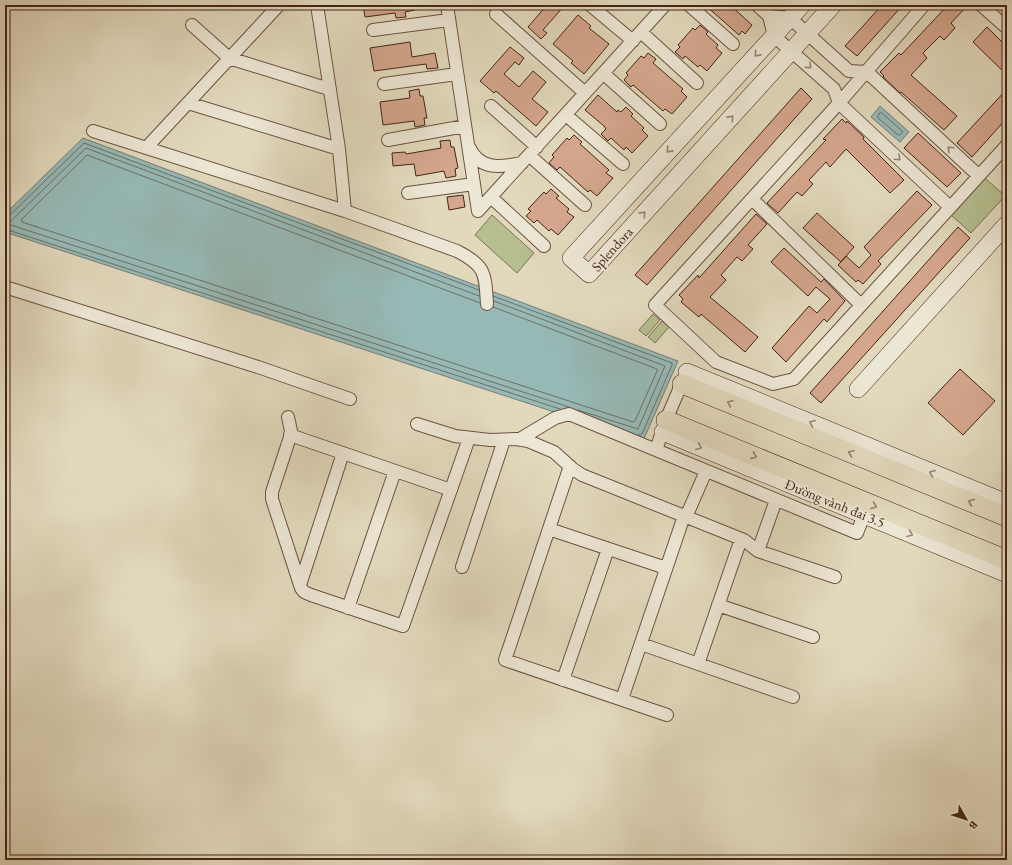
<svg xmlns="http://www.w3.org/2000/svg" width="1012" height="865" viewBox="0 0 1012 865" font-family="'EB Garamond',serif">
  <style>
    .green { fill: #b5bf90; stroke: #7d7253 }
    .water { fill: #96b9b6; stroke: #767e76 }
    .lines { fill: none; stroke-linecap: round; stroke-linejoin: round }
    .shore { stroke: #6e6f66; stroke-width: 1 }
    .building { fill: #d4a68d; stroke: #452516 }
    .street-casing { stroke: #6c5240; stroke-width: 14 }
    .secondary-casing { stroke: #452516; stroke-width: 18 }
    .primary-casing { stroke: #452516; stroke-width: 20 }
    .street { stroke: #ece6d4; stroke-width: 12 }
    .secondary { stroke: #ece6d4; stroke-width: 17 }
    .primary { stroke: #e2d9bd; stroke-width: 19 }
    .oneway { stroke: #988675 }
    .oneway2 { stroke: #947f6a }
    .labels { text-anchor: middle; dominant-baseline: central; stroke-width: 3; stroke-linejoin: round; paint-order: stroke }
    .street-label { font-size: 14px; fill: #452516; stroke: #ece6d4 }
  </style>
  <rect width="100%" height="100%" fill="#e2d9bd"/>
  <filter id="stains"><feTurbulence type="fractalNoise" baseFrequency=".005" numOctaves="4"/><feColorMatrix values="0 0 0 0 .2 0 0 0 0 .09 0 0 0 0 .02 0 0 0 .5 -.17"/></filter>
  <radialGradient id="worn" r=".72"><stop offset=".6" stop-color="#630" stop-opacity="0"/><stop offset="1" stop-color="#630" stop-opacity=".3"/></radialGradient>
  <!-- green -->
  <path class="green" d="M985,178L1005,196L971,233L951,215Z
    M492,215L534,253L517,273L475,235Z
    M653,314L660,320L646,336L639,330Z
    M662,321L669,327L655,343L648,337Z"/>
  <!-- water -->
  <path class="water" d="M880,106L909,132L900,142L871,117Z
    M83,138L678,361L643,441L5,232V214Z"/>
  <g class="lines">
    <!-- shore -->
    <path class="shore" d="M880,113H882L902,131V133L900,135H898L878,118V116Z
      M5,217L9,216L84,143L479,290
      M5,229L560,409
      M479,296L86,148L9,223L11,225L569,407
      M493,296L672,363V365L642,434L638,435
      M494,301L665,366L638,429L578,410
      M480,303L87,155L21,220L22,222L633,422L635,421L657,371V369L493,307"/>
  </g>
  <!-- building -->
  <path class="building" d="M363,5H415V10L405,12L406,17L396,18L395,13L365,17Z
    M547,5H565L543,30L547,33L541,39L528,27Z
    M705,5H730L752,25L745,34L742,31L739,35Z
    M882,5H903L857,56L845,46Z
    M948,5H968L951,23L955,28L944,40L940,36L923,53L927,58L911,75L957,116L944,130L901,92L900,93L883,77L884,76L880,72L899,53L901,55Z
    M578,15L591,26L589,28L609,44L584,74L571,63L573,61L553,44Z
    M700,25L708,32L706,34L718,45L716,48L722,53L707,71L700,65L698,67L685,56L683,59L675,52L680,47L678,45L693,28L695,30Z
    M987,27L1007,47V75L973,42Z
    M410,42L412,57L435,53L438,68L427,69L426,64L374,71L370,48Z
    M510,47L524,58L519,65L515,62L504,74L519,87L533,71L546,82L532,99L548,112L536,126L496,91L494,93L480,81Z
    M648,53L656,59L653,63L683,89L681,91L687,97L672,114L665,109L663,111L633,85L631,87L624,80L628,75L626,73L641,56L644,58Z
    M801,88L812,99L647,285L635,275Z
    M419,89L420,96H423L427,118H424L425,125L415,127L414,121L383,125L380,102L410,98L409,91Z
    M1007,89V118L972,157L957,143Z
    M598,95L617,112L618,110L621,112L626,107L633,114L631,116L644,128L642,130L648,136L632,153L626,147L624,150L611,138L608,141L601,134L606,129L604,126L585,110Z
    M842,119L846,123L847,121L864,137L863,139L904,180L890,193L846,149L830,167L826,162L809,180L813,184L802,196L797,192L778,213L767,203L826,140L823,139Z
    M918,133L961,173L947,187L904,148Z
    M574,135L582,142L580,144L609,170L606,173L613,178L597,196L590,190L588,192L560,167L557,170L549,163L554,157L552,155L567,138L569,140Z
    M450,140L451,147H454L458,168L455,169L456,176L446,178L444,171L416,176L414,164L393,166L392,153L405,152L406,154L441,148L440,141Z
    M551,189L559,196L556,198L569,209L567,212L574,217L558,235L551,229L549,231L537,220L534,223L526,216L531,211L528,209L544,192L546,194Z
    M917,191L932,205L878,261L881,264L863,284L858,280L856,282L838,265L846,256L859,268L871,255L864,247Z
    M463,195L465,207L449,210L447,197Z
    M817,213L854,247L841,262L803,228Z
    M756,214L767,224L748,245L753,249L742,261L737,257L721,275L726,280L710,297L758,337L745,352L701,314L699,317L681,302L683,299L679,295L698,275L699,278Z
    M958,227L970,238L821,403L810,393Z
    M784,248L821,282L824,279L845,301L827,322L824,319L786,362L772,348L809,306L817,313L830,299L816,287L808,296L771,262Z
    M960,369L995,401L963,435L928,403Z"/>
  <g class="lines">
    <!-- street casing -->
    <g class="street-casing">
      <path id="street" d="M317,5L339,149L345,211
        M447,5L478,211
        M590,5L633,41
        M689,5L733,44
        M757,5L769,16L774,36L834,89L839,103L950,207
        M924,5L839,103L655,305L716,362L773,384L794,379L1007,145
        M981,5L1007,28
        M496,14L585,93
        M769,16L790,18L849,71L867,72L979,176
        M192,25L229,58L329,89
        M373,30L449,20
        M641,32L697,83
        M603,73L660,124
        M384,84L457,74
        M188,103L339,149
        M491,106L537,147
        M566,115L623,164
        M93,131L345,211L457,251C486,266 485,273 487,304
        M388,140L465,126
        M469,147C480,171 501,167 522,163
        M146,148L279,5
        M529,155L585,205
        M408,193L474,184
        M491,197L544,246
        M752,199L861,305
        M478,211L665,5
        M5,287L258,367L350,399
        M288,417L291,431L290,437L272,492V499L301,588L304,592L311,595L403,626L467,444
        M417,424L455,436L490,440L516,439L528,441L554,452L573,469L582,475L744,540L758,551L835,577
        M290,435L451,490
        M520,439L555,418L569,414L656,450L666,420L684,378
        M656,450L857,533L864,515
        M570,466L505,660L667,715
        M686,517L706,471
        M549,529L666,568
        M758,551L776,500
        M462,567L504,440
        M300,585L343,453
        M718,605L813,637
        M348,608L395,471
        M641,644L793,697
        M698,664L741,539
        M563,680L608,549
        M622,699L684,516"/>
    </g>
    <!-- secondary casing -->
    <g class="secondary-casing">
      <path id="secondary" d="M802,5L571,258L589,274L833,5
        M687,372L1007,503
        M858,389L1007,224
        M663,432L1007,574"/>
    </g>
    <!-- primary casing -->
    <g class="primary-casing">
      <path id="primary" d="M682,384L1007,517
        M666,420L1007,560"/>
    </g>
    <!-- street -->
    <use href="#street" class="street"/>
    <!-- secondary -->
    <use href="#secondary" class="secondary"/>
    <!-- primary -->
    <use href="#primary" class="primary"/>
  </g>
  <!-- one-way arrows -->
  <defs><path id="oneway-chevron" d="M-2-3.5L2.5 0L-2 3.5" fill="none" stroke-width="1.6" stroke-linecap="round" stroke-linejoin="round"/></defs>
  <g class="oneway">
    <use href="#oneway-chevron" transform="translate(757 54) rotate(132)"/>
    <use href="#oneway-chevron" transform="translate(809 66) rotate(41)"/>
    <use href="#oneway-chevron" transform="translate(731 118) rotate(-48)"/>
    <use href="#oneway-chevron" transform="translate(950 149) rotate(-137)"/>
    <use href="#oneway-chevron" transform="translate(669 150) rotate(132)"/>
    <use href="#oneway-chevron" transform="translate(898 158) rotate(43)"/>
    <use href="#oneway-chevron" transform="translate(643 214) rotate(-48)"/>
    <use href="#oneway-chevron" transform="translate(812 423) rotate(-158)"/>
    <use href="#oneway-chevron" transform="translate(699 447) rotate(22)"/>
    <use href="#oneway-chevron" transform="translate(932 473) rotate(-158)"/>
    <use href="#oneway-chevron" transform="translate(910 534) rotate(22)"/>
  </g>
  <g class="oneway2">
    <use href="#oneway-chevron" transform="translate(730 403) rotate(-158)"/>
    <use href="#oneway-chevron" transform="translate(851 453) rotate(-158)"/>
    <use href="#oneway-chevron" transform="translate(754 456) rotate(22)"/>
    <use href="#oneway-chevron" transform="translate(971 502) rotate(-158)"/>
    <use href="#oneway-chevron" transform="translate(874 506) rotate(22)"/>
  </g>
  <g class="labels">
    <!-- street labels -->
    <g class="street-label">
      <text transform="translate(612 249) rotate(-48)">Splendora</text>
      <text transform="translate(835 503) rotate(22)">Đường vành đai 3.5</text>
    </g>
  </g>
  <!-- margin -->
  <rect width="1012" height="865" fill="none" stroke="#e2d9bd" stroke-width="20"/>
  <rect x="6" y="6" width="1000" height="853" fill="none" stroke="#452516" stroke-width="2"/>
  <rect x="10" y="10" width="992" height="845" fill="none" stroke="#452516"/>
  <!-- north arrow -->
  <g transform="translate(966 819) rotate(129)" stroke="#ece6d4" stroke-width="3" paint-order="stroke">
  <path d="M0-3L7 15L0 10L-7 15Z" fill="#452516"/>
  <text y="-6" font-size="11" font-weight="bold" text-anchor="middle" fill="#452516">B</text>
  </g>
  <rect width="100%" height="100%" filter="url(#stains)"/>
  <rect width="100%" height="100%" fill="url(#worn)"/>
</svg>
